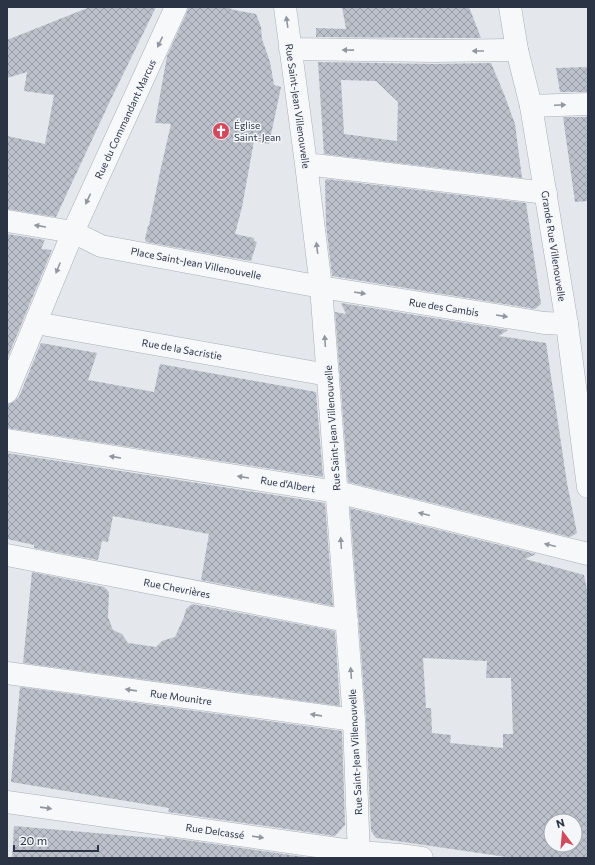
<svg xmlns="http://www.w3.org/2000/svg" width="595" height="865" viewBox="0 0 595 865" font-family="Commissioner,sans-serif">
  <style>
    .building { fill: url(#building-cross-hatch); fill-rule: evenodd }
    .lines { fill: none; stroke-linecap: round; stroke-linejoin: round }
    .minor-casing { stroke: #a9aeb7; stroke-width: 23 }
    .tertiary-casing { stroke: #a9aeb7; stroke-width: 23 }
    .minor { stroke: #f7f8fa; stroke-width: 22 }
    .tertiary { stroke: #f7f8fa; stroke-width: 22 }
    .oneway { fill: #9196a0 }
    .labels { text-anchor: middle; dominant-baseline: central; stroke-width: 3; stroke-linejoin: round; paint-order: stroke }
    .street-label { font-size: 10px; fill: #2b3445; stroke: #f4f6f9 }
    .poi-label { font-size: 10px; fill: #2b3445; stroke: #f4f6f9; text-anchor: start }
  </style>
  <defs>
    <pattern id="building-cross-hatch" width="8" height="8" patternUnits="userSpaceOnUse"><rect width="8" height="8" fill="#bbc0ca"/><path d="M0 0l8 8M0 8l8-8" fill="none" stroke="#989da6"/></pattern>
  </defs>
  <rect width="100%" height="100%" fill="#e4e7ec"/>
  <!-- building -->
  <path class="building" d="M90,7H156L110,101L56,217L7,209V136L45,144L54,95L24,91L27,72L7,78V40Z
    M188,7H227L234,10L256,14L261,27L262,39L270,62L274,85L281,87L269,144L254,141L242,207L235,234L254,238V241L257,242L251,261L146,242L145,239L148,226L149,225L160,172L171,124L155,123L167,56L187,12Z
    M342,7H469L481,38H434L316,37V28L346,29Z
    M318,62L434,64L491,63L504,94L515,124L522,178L324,154ZM341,80L376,81L398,102L397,141L344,134Z
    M588,67V92H560L556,68Z
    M563,117H588V201L575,202Z
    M326,179L526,203L541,304L535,309L332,276L326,225L325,181Z
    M7,234L45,240L41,249L52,250L7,359Z
    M341,303L508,330L499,336L546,343L567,483L577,533L570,537L348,482L335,312L346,314Z
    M41,343L97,353L88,380L154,392L160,364L316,392L323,477L7,428V404L14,402L19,397Z
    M7,453L325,503L333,606L201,580L209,534L113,516L108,542L102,541L98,560L34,548V545L7,539Z
    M350,508L536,554L525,559L584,575L588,594V858H514L376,838L371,831L366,719ZM423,658L487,661L486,678H511L513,734H503V748L450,743L451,735L432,733L431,708H426ZM551,821H575V845H551Z
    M32,572L104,587L109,592L108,617L113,630L122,634L128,643L156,647L162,641L175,637L184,617L186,609L192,604L335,631L340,706L23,663Z
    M20,687L342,731L345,825L335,836L168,812L169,808L11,782Z
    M14,826L165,839V837L312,858H12Z"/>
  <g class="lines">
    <!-- minor casing -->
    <g class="minor-casing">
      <path id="minor" d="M285,7L306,164L321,287L354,720L359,858
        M290,49L434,51L517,50
        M531,106L588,104
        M306,164L546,193
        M7,221L73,232L101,246L321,287L544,323L567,324
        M36,323L328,375
        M7,392L73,232L176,7
        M7,440L337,492L588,554
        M7,555L347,621
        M7,673L354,720
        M7,802L359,852L400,855L422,858"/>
    </g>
    <!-- tertiary casing -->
    <g class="tertiary-casing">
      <path id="tertiary" d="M510,7L517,50L531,106L567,324L588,487"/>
    </g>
    <!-- minor -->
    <use href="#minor" class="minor"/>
    <!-- tertiary -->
    <use href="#tertiary" class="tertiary"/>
  </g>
  <!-- one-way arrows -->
  <defs><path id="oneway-solid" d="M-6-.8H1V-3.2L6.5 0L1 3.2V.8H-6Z"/></defs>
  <g class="oneway">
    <use href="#oneway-solid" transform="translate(287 22) rotate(-98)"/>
    <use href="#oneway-solid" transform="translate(160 42) rotate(115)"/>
    <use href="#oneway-solid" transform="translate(348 50) rotate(-179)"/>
    <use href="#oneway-solid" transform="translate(478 51) rotate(180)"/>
    <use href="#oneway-solid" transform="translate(560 105) rotate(-2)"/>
    <use href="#oneway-solid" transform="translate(88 199) rotate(115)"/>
    <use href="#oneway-solid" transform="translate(40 226) rotate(-171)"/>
    <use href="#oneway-solid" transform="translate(317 248) rotate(-97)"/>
    <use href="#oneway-solid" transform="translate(58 268) rotate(112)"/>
    <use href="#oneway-solid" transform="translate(360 293) rotate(9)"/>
    <use href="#oneway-solid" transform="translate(502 316) rotate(9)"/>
    <use href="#oneway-solid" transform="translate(325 341) rotate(-94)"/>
    <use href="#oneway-solid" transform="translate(115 457) rotate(-171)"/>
    <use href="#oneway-solid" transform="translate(243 477) rotate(-171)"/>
    <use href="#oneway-solid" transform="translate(424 514) rotate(-166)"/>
    <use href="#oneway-solid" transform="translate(341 543) rotate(-94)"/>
    <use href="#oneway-solid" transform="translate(550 545) rotate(-166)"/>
    <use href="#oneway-solid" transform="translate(351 673) rotate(-94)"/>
    <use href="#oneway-solid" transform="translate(131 690) rotate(-172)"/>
    <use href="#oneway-solid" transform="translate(316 715) rotate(-172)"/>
    <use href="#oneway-solid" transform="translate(46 808) rotate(8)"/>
    <use href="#oneway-solid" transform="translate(258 837) rotate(8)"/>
  </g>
  <!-- icons -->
  <defs>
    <g id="church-disc" transform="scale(0.9)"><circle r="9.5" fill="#d1495b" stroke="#f4f6f9"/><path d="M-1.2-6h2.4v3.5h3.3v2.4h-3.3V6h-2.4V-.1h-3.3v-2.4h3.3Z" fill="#fff"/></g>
  </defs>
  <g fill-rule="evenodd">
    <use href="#church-disc" x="221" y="131"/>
  </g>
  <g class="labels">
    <!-- street labels -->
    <g class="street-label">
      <text transform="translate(298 106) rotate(82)">Rue Saint-Jean Villenouvelle</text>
      <text transform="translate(125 119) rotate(-65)">Rue du Commandant Marcus</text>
      <text transform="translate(554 246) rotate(81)">Grande Rue Villenouvelle</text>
      <text transform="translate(196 263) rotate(11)">Place Saint-Jean Villenouvelle</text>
      <text transform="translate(444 307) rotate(9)">Rue des Cambis</text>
      <text transform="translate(182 349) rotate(10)">Rue de la Sacristie</text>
      <text transform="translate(332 428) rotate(-94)">Rue Saint-Jean Villenouvelle</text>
      <text transform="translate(288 484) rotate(9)">Rue d'Albert</text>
      <text transform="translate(177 588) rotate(11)">Rue Chevrières</text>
      <text transform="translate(181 697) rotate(8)">Rue Mounitre</text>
      <text transform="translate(355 752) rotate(-93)">Rue Saint-Jean Villenouvelle</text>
      <text transform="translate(215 831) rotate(8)">Rue Delcassé</text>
    </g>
    <!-- poi labels -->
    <g class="poi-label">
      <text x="234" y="125">Église<tspan x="234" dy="12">Saint-Jean</tspan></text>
    </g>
  </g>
  <!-- border -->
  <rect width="595" height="865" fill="none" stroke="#2b3445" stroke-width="16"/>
  <!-- north arrow -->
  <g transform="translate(563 833) rotate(344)"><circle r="19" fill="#f4f6f9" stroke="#a4a8b1"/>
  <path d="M0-3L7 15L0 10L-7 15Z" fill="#d1495b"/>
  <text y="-6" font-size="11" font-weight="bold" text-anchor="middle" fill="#2b3445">N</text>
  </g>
  <!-- scale -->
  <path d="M14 845v6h84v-6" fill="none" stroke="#2b3445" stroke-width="2"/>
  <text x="20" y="845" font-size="12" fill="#2b3445" stroke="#f4f6f9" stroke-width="3" paint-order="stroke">20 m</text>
</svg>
